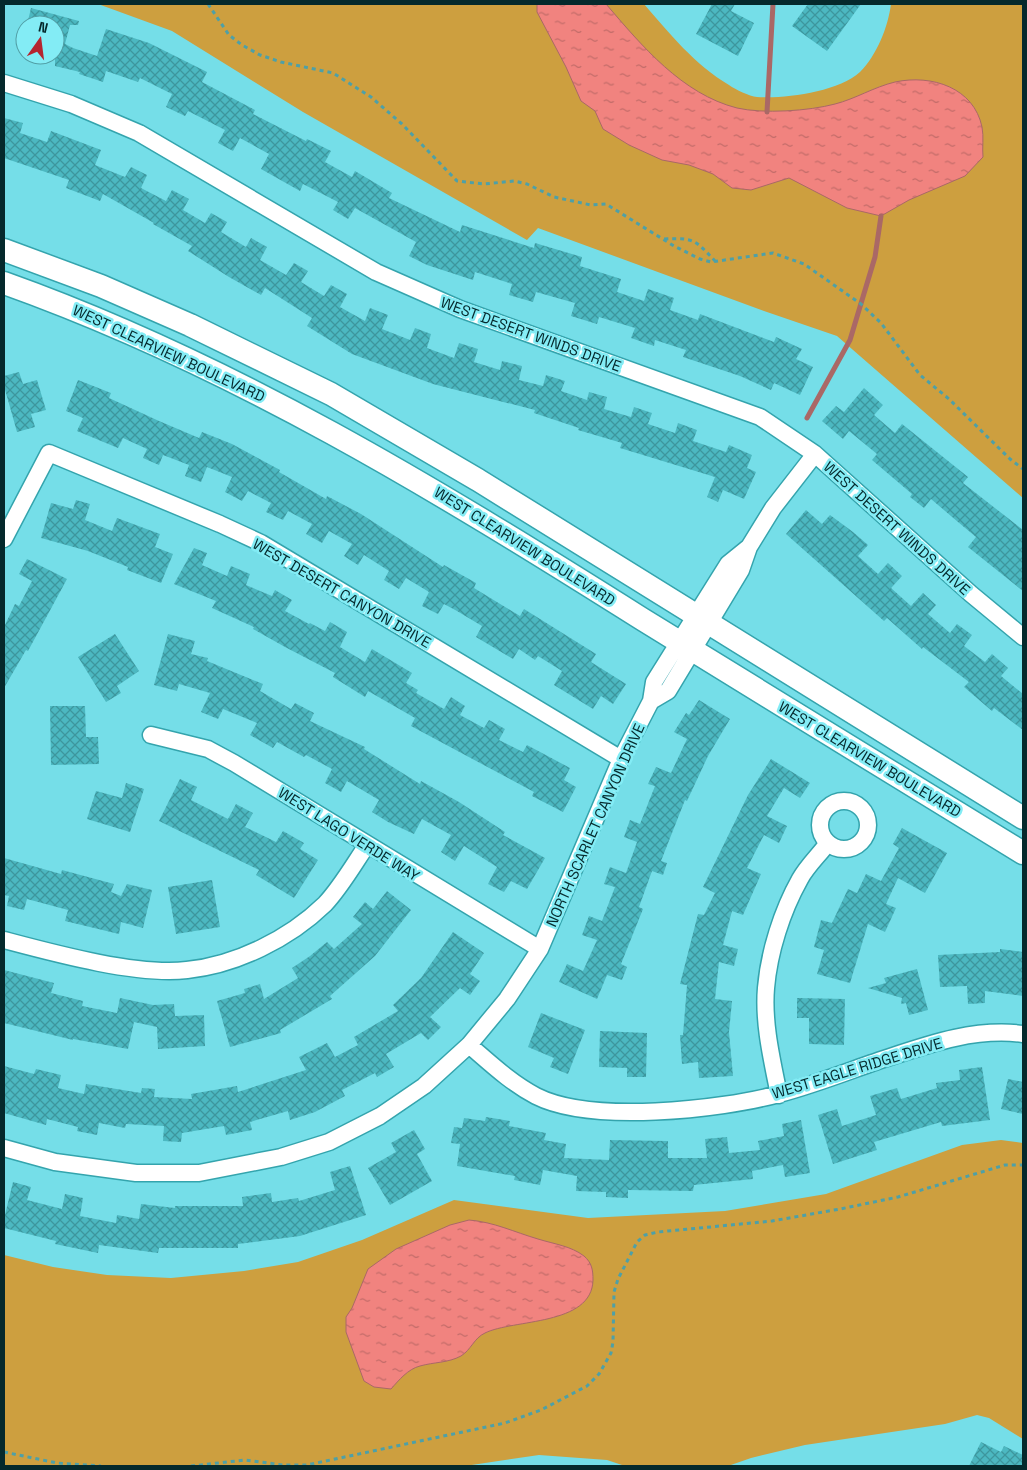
<svg xmlns="http://www.w3.org/2000/svg" width="1027" height="1470" viewBox="0 0 1027 1470" font-family="'Space Grotesk',sans-serif">
  <style>
    .grass { fill: #cd9f3f }
    .water { fill: url(#water-ripples); stroke: #aa6866 }
    .lines { fill: none; stroke-linecap: round; stroke-linejoin: round }
    .stream { stroke: #aa6866; stroke-width: 5 }
    .building { fill: url(#building-cross-hatch) }
    .street-casing { stroke: #34a4ad; stroke-width: 19 }
    .secondary-casing { stroke: #34a4ad; stroke-width: 25 }
    .path { stroke: #4ea0a7; stroke-width: 3; stroke-dasharray: 4 4; stroke-linecap: butt }
    .street { stroke: #fff; stroke-width: 16 }
    .secondary { stroke: #fff; stroke-width: 22 }
    .labels { text-anchor: middle; dominant-baseline: central; stroke-width: 5; stroke-linejoin: round; paint-order: stroke }
    .street-label { font-size: 15px; fill: #05292c; stroke: #83ecf5 }
  </style>
  <defs>
    <pattern id="water-ripples" width="26" height="14" patternUnits="userSpaceOnUse" patternTransform="scale(1.25)"><rect width="26" height="14" fill="#f1837f"/><path d="M2 4q2-2 4 0t4 0M15 11q2-2 4 0t4 0" fill="none" stroke="#c16b68"/></pattern>
    <pattern id="building-cross-hatch" width="8" height="8" patternUnits="userSpaceOnUse" patternTransform="scale(1.25)"><rect width="8" height="8" fill="#4cb8c1"/><path d="M0 0l8 8M0 8l8-8" fill="none" stroke="#3d969d"/></pattern>
  </defs>
  <rect width="100%" height="100%" fill="#75dee8"/>
  <!-- grass -->
  <path class="grass" d="M98,4H644C669,33 695,65 729,85C736,90 749,96 757,97C785,99 838,92 860,72C877,55 888,27 891,4H1023V498L837,336L764,311L538,228L527,240L303,112L172,31Z
    M1001,1140L1023,1143V1439L989,1418L977,1415L945,1424L805,1445L751,1458L728,1466H625L607,1460L539,1455L465,1466H4V1255L53,1267L107,1275L171,1278L244,1271L298,1262L362,1240L454,1200L588,1218L725,1211L826,1194L962,1145Z"/>
  <!-- water -->
  <path class="water" d="M537,4H606C642,46 682,94 737,108C763,114 809,111 835,104C855,99 874,87 895,82C932,74 974,88 982,127C984,137 982,148 983,157L965,176L909,200L881,216L847,208L789,178L751,190L732,188L713,174L689,165L662,160L629,145L603,129L595,111L581,101L566,67L537,12Z
    M469,1220C494,1222 514,1232 538,1239C554,1244 571,1246 584,1256C592,1263 593,1270 593,1280C592,1326 513,1319 485,1333C474,1338 471,1350 461,1356C448,1363 434,1362 420,1366C408,1369 399,1380 391,1389L374,1387L364,1381L346,1332V1317L352,1308L368,1269L396,1249L450,1225Z"/>
  <g class="lines">
    <!-- stream -->
    <path class="stream" d="M767,112L773,4
      M807,418L850,340L875,257L881,216"/>
  </g>
  <!-- building -->
  <path class="building" d="M712,4H735L731,11L754,23L738,56L696,34Z
    M808,4H861L827,51L792,26Z
    M31,8L79,21L78,25H70L65,44L73,48L97,56L106,29L149,43L207,72L202,82L255,110L253,114L306,141L307,139L331,151L325,162L352,177L355,171L392,193L389,198L460,232L462,225L534,248L535,243L582,257L580,266L621,279L617,292L644,301L648,289L674,298L670,310L698,320L700,314L774,342L776,337L802,349L796,359L813,367L800,395L774,383L771,390L740,376L683,357L686,350L655,340L654,346L631,338L635,328L599,317L597,324L571,316L575,303L536,292L533,302L509,295L512,284L475,272L473,280L427,265L409,256L416,242L355,208L348,219L333,210L338,202L303,184L300,191L261,169L269,154L240,138L233,151L218,143L225,130L188,111L185,116L166,107L172,94L140,78L138,82L106,71L103,82L79,74L80,72L55,66V25H27Z
    M4,118L23,123L20,133L47,142L51,131L101,150L95,165L125,177L131,167L147,175L141,188L166,201L172,190L189,199L183,210L205,223L211,213L227,222L221,232L246,247L251,238L267,247L260,260L286,275L294,263L308,271L301,282L324,296L331,285L347,294L340,307L365,321L370,308L388,315L382,329L410,340L415,328L431,334L427,348L454,358L459,343L478,349L474,362L500,370L502,361L522,366L519,380L543,386L546,375L565,381L561,391L587,400L589,392L607,397L604,409L631,417L634,407L652,413L648,424L675,433L678,423L697,430L693,441L726,452L729,445L752,455L747,468L756,472L744,499L723,490L718,502L707,497L715,477L620,448L622,443L578,430L579,428L534,413L535,410L433,384L352,354L307,326L312,318L265,288L261,295L229,277L188,251L192,246L153,224L154,223L103,194L100,201L66,188L69,180L4,158Z
    M19,372L23,384L37,380L46,410L31,414L35,427L17,432L4,386V376Z
    M78,380L111,393L109,398L159,421L199,438L202,432L232,444L280,470L279,472L326,499L327,496L361,514L443,567L444,565L476,583L474,588L520,616L524,609L596,654L591,662L626,684L613,704L601,696L593,709L554,685L562,671L538,656L535,660L519,649L513,659L476,637L482,626L457,611L444,604L438,614L422,606L429,592L406,578L399,589L384,580L389,571L364,555L358,565L344,556L352,544L329,531L322,543L306,534L312,524L288,511L283,520L266,512L271,503L248,491L242,501L225,492L232,477L207,467L201,482L185,476L189,465L163,455L159,465L143,458L147,449L123,438L118,448L77,431L83,418L66,411Z
    M864,388L883,405L874,415L895,433L902,424L968,477L963,483L1023,530V591L968,547L976,537L958,522L931,499L924,508L910,497L912,494L872,460L877,454L849,431L843,439L822,421L836,406L844,412Z
    M76,500L90,504L85,520L112,531L117,518L160,534L155,547L173,554L161,583L127,570L128,567L88,551L41,538L51,503L73,509Z
    M806,510L822,524L830,515L853,532L868,545L858,556L878,574L888,563L902,576L891,588L911,606L923,593L936,605L928,614L950,633L957,624L972,635L964,646L985,662L992,654L1008,668L1001,676L1023,694V730L994,708L992,711L964,687L969,682L923,647L922,649L887,618L884,621L786,534Z
    M194,548L207,553L202,565L227,576L231,566L250,574L246,585L272,596L275,590L292,600L285,611L309,624L310,623L325,631L330,622L347,632L340,647L365,662L372,649L412,673L406,683L418,690L416,693L444,709L451,697L465,706L460,715L484,728L489,720L505,729L499,740L523,752L527,745L570,768L564,780L576,787L563,812L532,796L534,792L411,726L415,718L368,691L365,697L333,677L335,673L285,647L253,629L254,627L212,608L216,601L174,584Z
    M27,559L67,579L28,651L26,650L4,688V627L15,604L19,606L32,581L19,574Z
    M115,634L139,671L117,686L121,693L106,702L78,657Z
    M168,634L195,641L191,654L208,658L207,661L263,684L260,691L291,709L295,703L314,713L310,721L365,747L364,749L420,784L421,781L459,802L505,832L503,835L545,858L527,889L511,881L504,892L488,884L497,867L464,846L455,861L441,852L451,835L422,819L414,834L388,822L372,812L379,800L347,781L341,792L325,783L332,769L306,755L304,757L277,742L273,748L250,735L257,723L223,709L218,719L201,712L210,693L179,684L177,691L154,685Z
    M699,700L730,719L708,756L687,801L685,800L661,861L667,863L663,875L652,871L639,907L643,909L621,964L627,967L622,980L607,975L597,999L559,982L567,964L583,971L597,940L582,935L589,916L602,921L615,887L604,884L610,867L626,873L637,842L624,837L630,820L640,824L655,786L648,784L656,767L671,773L687,739L674,732L686,713L689,715Z
    M50,706H85L86,737H98L99,764L51,765Z
    M771,759L810,783L800,798L784,788L767,816L787,826L779,843L764,835L747,868L761,874L743,915L732,911L723,945L738,949L734,966L719,962L715,999L732,1001L729,1032L733,1076L699,1078L698,1062L682,1064L680,1035H683L687,985L680,984L698,914L704,915L715,893L703,887L748,795Z
    M180,779L197,787L191,800L228,819L236,804L253,813L245,827L276,842L283,831L304,843L300,849L318,860L294,898L256,875L259,870L159,821Z
    M126,783L144,789L130,832L87,819L96,791L122,798Z
    M902,828L947,853L925,893L898,878L886,904L896,908L885,932L868,924L850,983L817,974L824,950L814,947L821,920L832,923L848,889L857,893L866,874L881,881L899,848L893,844Z
    M4,858L61,874L62,870L114,884L111,892L121,896L127,884L152,890L143,928L121,922L119,934L65,921L68,910L27,899L24,910L7,906L9,896L4,895Z
    M212,880L220,927L176,934L168,887Z
    M387,891L411,910L375,956L330,996L332,999L280,1030L281,1033L230,1047L217,1001L245,993L244,989L260,984L264,999L298,978L292,968L310,956L327,942L334,949L362,924L353,917L365,902L373,909Z
    M453,932L484,953L470,974L480,981L470,995L460,988L430,1017L441,1027L428,1040L421,1033L386,1054L394,1067L377,1077L375,1073L342,1090L345,1096L315,1112L290,1120L288,1111L250,1122L252,1130L226,1135L224,1126L182,1133L181,1142L163,1141L164,1126L126,1124L125,1128L99,1123L97,1135L77,1131L78,1127L47,1119L46,1125L4,1113V1066L34,1074L36,1069L61,1075L58,1088L84,1094L86,1084L141,1093L142,1088L155,1089L154,1097L192,1099L191,1094L237,1086L238,1092L306,1070L299,1057L327,1043L335,1057L358,1045L354,1037L398,1011L393,1005L421,978Z
    M1000,949L1023,952V996L985,991V1003L968,1004L967,986L940,987L938,955L1000,952Z
    M917,969L928,1010L909,1015L906,1003L901,1004L902,998L868,988L886,983L884,978Z
    M4,970L54,983L51,993L83,1001L82,1006L117,1013L120,998L153,1005L174,1004L175,1016L204,1015L205,1046L158,1049L157,1027L134,1022L128,1049L73,1039V1040L4,1023Z
    M797,998L845,999L844,1045L809,1044V1018H797Z
    M541,1013L585,1030L568,1074L550,1067L554,1058L528,1047Z
    M600,1031L647,1033L646,1077H627V1068L599,1067Z
    M982,1067L990,1120L942,1126L941,1122L874,1142L877,1150L833,1164L818,1115L837,1109L842,1126L876,1115L870,1096L897,1088L901,1099L937,1088L936,1083L960,1080L959,1070Z
    M1008,1079L1023,1082V1114L1001,1109Z
    M486,1117L510,1121L509,1126L546,1133L544,1140L566,1144L564,1158L609,1160L610,1140L668,1141V1158H707L705,1139L727,1137L729,1153L760,1150L758,1141L784,1136L782,1124L801,1120L810,1173L785,1177L783,1165L752,1171L753,1179L694,1185L693,1191L628,1190V1198L606,1197V1192L576,1191L577,1176L543,1170L540,1185L514,1180L515,1176L457,1166L460,1144L451,1143L454,1127L462,1128L464,1118L485,1121Z
    M414,1130L425,1149L417,1154L432,1181L390,1205L368,1168L396,1152L391,1143Z
    M350,1166L366,1215L300,1236L238,1244V1248H159L158,1253L99,1245L98,1253L55,1244L56,1241L4,1228V1219L13,1182L31,1187L27,1200L62,1209L65,1194L83,1198L80,1216L116,1223L117,1215L139,1219L141,1204L175,1208V1206H243L242,1197L271,1193L272,1202L298,1198L299,1201L335,1190L330,1172Z
    M981,1442L1001,1452L1004,1446L1023,1455V1466H969Z"/>
  <g class="lines">
    <!-- street casing -->
    <g class="street-casing">
      <path id="street" d="M4,83L71,104L139,133L376,272L460,309L760,417L815,454L971,594L1023,637
        M4,539L49,453L220,524L261,543L621,759
        M651,701L668,691L741,570L749,547L773,508L815,454
        M151,735L208,749L234,763L540,949
        M820 825a24 24 0 1 1 48 0a24 24 0 1 1-48 0Z
        M4,940C53,953 137,976 187,970C236,965 289,939 325,904C341,887 354,864 367,845
        M469,1045C490,1063 511,1083 536,1096C591,1124 719,1110 779,1094C810,1086 841,1074 872,1063C921,1047 971,1027 1023,1034
        M779,1095C772,1060 763,1023 766,988C769,952 782,911 800,879C807,866 819,855 828,843
        M4,1148L55,1162L136,1173H199L281,1157L329,1142L380,1116L424,1086L469,1045L507,999L540,949L621,759L651,701L654,682L728,564L749,547"/>
    </g>
    <!-- secondary casing -->
    <g class="secondary-casing">
      <path id="secondary" d="M4,250L101,286L190,325L331,394L478,480L1023,818
        M4,283C234,365 437,490 642,619C769,698 896,775 1023,853"/>
    </g>
    <!-- path -->
    <path class="path" d="M208,4L229,35L242,45L260,55L281,62L333,73L371,97L402,124L457,181L484,184L514,181L527,184L554,197L591,205L606,204L674,246L700,259L711,262L773,253L804,264L861,304L881,323L920,375L949,399L1010,459L1023,469
      M664,239C695,238 694,239 716,262
      M4,1452L57,1463L101,1466
      M191,1466L245,1460L283,1465H307L505,1423L541,1410L587,1386L599,1374L611,1353L613,1342L614,1292L618,1279L637,1242L645,1235L658,1232L772,1221L840,1209L898,1197L1005,1165H1023"/>
    <!-- street -->
    <use href="#street" class="street"/>
    <!-- secondary -->
    <use href="#secondary" class="secondary"/>
  </g>
  <g class="labels">
    <!-- street labels -->
    <g class="street-label">
      <text transform="translate(531 334) rotate(20)">WEST DESERT WINDS DRIVE</text>
      <text transform="translate(169 353) rotate(25)">WEST CLEARVIEW BOULEVARD</text>
      <text transform="translate(897 528) rotate(42)">WEST DESERT WINDS DRIVE</text>
      <text transform="translate(525 546) rotate(32)">WEST CLEARVIEW BOULEVARD</text>
      <text transform="translate(342 593) rotate(30)">WEST DESERT CANYON DRIVE</text>
      <text transform="translate(870 759) rotate(31)">WEST CLEARVIEW BOULEVARD</text>
      <text transform="translate(595 825) rotate(-66)">NORTH SCARLET CANYON DRIVE</text>
      <text transform="translate(349 834) rotate(32)">WEST LAGO VERDE WAY</text>
      <text transform="translate(857 1068) rotate(-17)">WEST EAGLE RIDGE DRIVE</text>
    </g>
  </g>
  <!-- border -->
  <rect width="1027" height="1470" fill="none" stroke="#05292c" stroke-width="10"/>
  <!-- north arrow -->
  <g transform="translate(40 40) rotate(14)"><circle r="24" fill="#83ecf5" stroke="#519ea5"/>
  <path d="M0-4L9 19L0 12L-9 19Z" fill="#b5242f"/>
  <text y="-8" font-size="14" font-weight="bold" text-anchor="middle" fill="#05292c">N</text>
  </g>
</svg>
